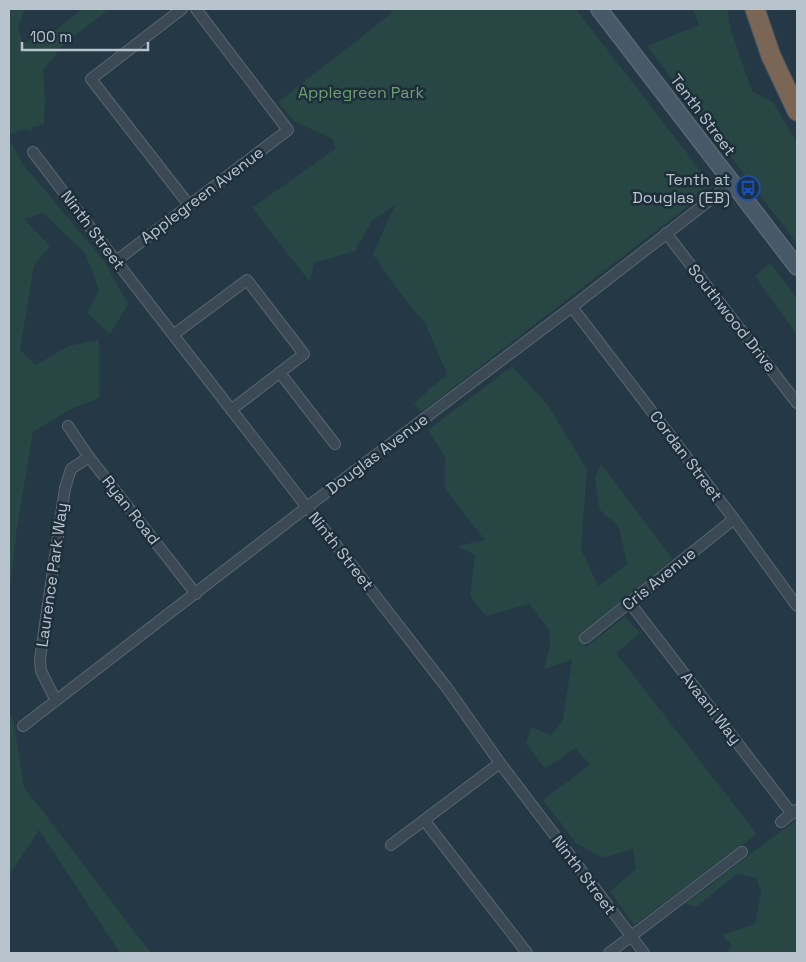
<svg xmlns="http://www.w3.org/2000/svg" width="806" height="962" viewBox="0 0 806 962" font-family="'Space Grotesk',sans-serif">
  <style>
    .green { fill: #274644 }
    .lines { fill: none; stroke-linecap: round; stroke-linejoin: round }
    .street-casing { stroke: #586772; stroke-width: 12 }
    .secondary-casing { stroke: #586772; stroke-width: 18 }
    .highway-casing { stroke: #44545f; stroke-width: 21 }
    .street { stroke: #3a4954; stroke-width: 10 }
    .secondary { stroke: #475968; stroke-width: 15 }
    .highway { stroke: #7b6656; stroke-width: 19 }
    .labels { text-anchor: middle; dominant-baseline: central; stroke-width: 5; stroke-linejoin: round; paint-order: stroke }
    .park-label { font-size: 16px; fill: #6da170; stroke: #1e2e3a }
    .street-label { font-size: 16px; fill: #b7c4ce; stroke: #1e2e3a }
    .poi-label { font-size: 16px; fill: #b7c4ce; stroke: #1e2e3a; text-anchor: end }
  </style>
  <rect width="100%" height="100%" fill="#253845"/>
  <!-- green -->
  <path class="green" d="M9,9H25L18,27L23,43L57,29L83,9H109L64,44L43,70L45,101L44,124L32,127L31,133L27,129L9,134Z
    M390,9H576L713,187L421,412L414,403L447,374L426,325L396,288L373,254L395,205L372,221L355,251L314,263L310,282L252,208L335,149L333,139L295,122L278,102L392,13Z
    M693,9H727L731,30L752,91L773,102L797,142V244L647,46L699,25Z
    M9,139L23,164L104,261L128,304L110,334L87,313L99,290L85,253L43,213L24,219L50,246L34,266L20,350L36,365L68,346L99,340V398L71,409L33,432L17,528L9,594Z
    M770,263L797,298V335L755,276Z
    M512,366L547,404L587,469L581,549L598,586L627,564L619,527L599,509L595,478L601,464L673,559L580,634L586,647L625,617L640,633L616,653L757,834L634,925L610,891L636,869L633,849L602,858L576,843L543,800L590,765L575,748L545,769L526,744L531,727L551,735L563,719L572,660L544,669L550,646L549,630L529,604L486,616L470,596L475,555L457,546L485,540L445,489V457L428,430Z
    M9,711L14,724L24,787L151,953H120L39,830L9,875Z
    M797,819V953H727L732,945L722,935L755,924L761,892L756,878L737,874L696,907L685,904Z"/>
  <g class="lines">
    <!-- street casing -->
    <g class="street-casing">
      <path id="street" d="M182,9L91,79L189,205
        M33,152L116,261L447,688L500,763L644,953
        M666,233L797,403
        M116,261L288,130L196,9
        M572,307L734,519L797,606
        M173,335L247,280L304,354L231,410
        M280,373L335,444
        M68,426L89,457L196,594
        M630,603L792,814
        M585,638L734,519
        M56,701L41,671L40,659L65,488L71,469L89,457
        M23,726L307,507L572,307L732,183
        M424,820L527,953
        M781,822L796,810
        M391,845L500,763
        M609,953L742,852"/>
    </g>
    <!-- secondary casing -->
    <g class="secondary-casing">
      <path id="secondary" d="M599,9L797,267"/>
    </g>
    <!-- highway casing -->
    <g class="highway-casing">
      <path id="highway" d="M755,9L771,56L797,111"/>
    </g>
    <!-- street -->
    <use href="#street" class="street"/>
    <!-- secondary -->
    <use href="#secondary" class="secondary"/>
    <!-- highway -->
    <use href="#highway" class="highway"/>
  </g>
  <!-- icons -->
  <defs>
    <g id="bus-ring" transform="scale(1.25)"><circle r="9.5" fill="#1e2e3a" stroke="#1a4fb4" stroke-width="1.5"/><path d="M-5-6H5V4H4V6H2V4H-2V6H-4V4H-5ZM-3.5-4V0h7V-4ZM-3.5 1.2v1.5H-2V1.2ZM2 1.2v1.5H3.5V1.2Z" fill="#1a4fb4"/></g>
  </defs>
  <g fill-rule="evenodd">
    <use href="#bus-ring" x="748" y="188"/>
  </g>
  <g class="labels">
    <!-- park labels -->
    <g class="park-label">
      <text x="361" y="92">Applegreen Park</text>
    </g>
    <!-- street labels -->
    <g class="street-label">
      <text transform="translate(703 115) rotate(53)">Tenth Street</text>
      <text transform="translate(202 195) rotate(-37)">Applegreen Avenue</text>
      <text transform="translate(93 230) rotate(53)">Ninth Street</text>
      <text transform="translate(732 318) rotate(52)">Southwood Drive</text>
      <text transform="translate(377 454) rotate(-37)">Douglas Avenue</text>
      <text transform="translate(686 456) rotate(53)">Cordan Street</text>
      <text transform="translate(131 510) rotate(52)">Ryan Road</text>
      <text transform="translate(341 551) rotate(52)">Ninth Street</text>
      <text transform="translate(52 575) rotate(-82)">Laurence Park Way</text>
      <text transform="translate(659 579) rotate(-39)">Cris Avenue</text>
      <text transform="translate(711 708) rotate(52)">Avaani Way</text>
      <text transform="translate(584 875) rotate(53)">Ninth Street</text>
    </g>
    <!-- poi labels -->
    <g class="poi-label">
      <text x="730" y="179">Tenth at<tspan x="730" dy="18">Douglas (EB)</tspan></text>
    </g>
  </g>
  <!-- border -->
  <rect width="806" height="962" fill="none" stroke="#b7c4ce" stroke-width="20"/>
  <!-- scale -->
  <path d="M22 42v8h126v-8" fill="none" stroke="#b7c4ce" stroke-width="2.5"/>
  <text x="30" y="42" font-size="15" fill="#b7c4ce" stroke="#1e2e3a" stroke-width="4" paint-order="stroke">100 m</text>
</svg>
